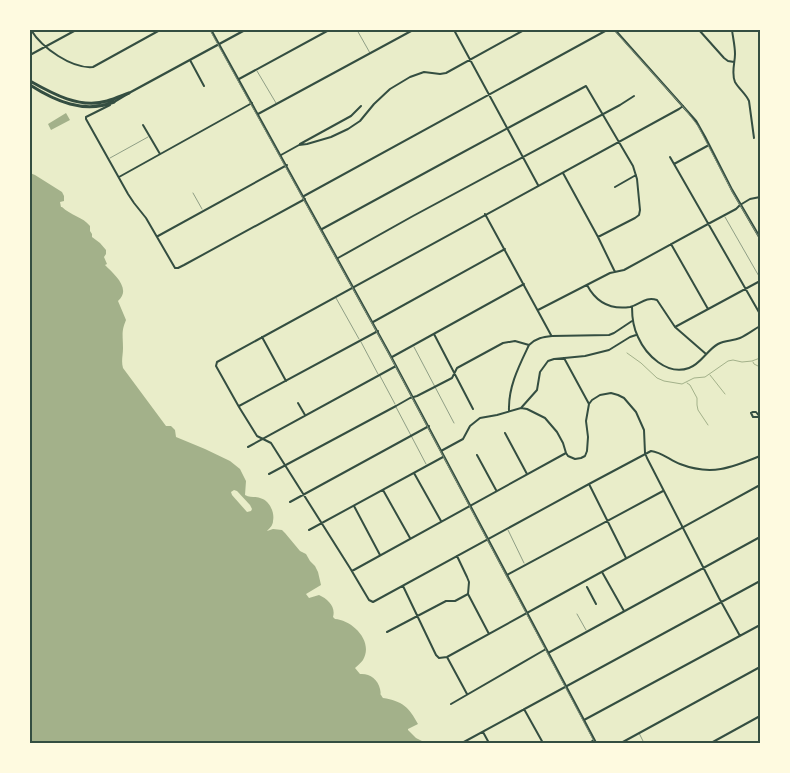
<svg xmlns="http://www.w3.org/2000/svg" width="790" height="773" viewBox="0 0 790 773" font-family="'Titillium Web',sans-serif">
  <style>
    .water { fill: #a3b18a }
    .pier { fill: #e9edc9 }
    .lines { fill: none; stroke-linecap: round; stroke-linejoin: round }
    .stream { stroke: #a3b18a; stroke-width: 1 }
    .service { stroke: #344e41; stroke-width: 0.5 }
    .minor { stroke: #344e41; stroke-width: 2 }
    .tertiary { stroke: #344e41; stroke-width: 2 }
    .secondary { stroke: #344e41; stroke-width: 2.5 }
    .primary { stroke: #344e41; stroke-width: 2.5 }
    .trunk { stroke: #344e41; stroke-width: 3 }
    .tram { stroke: #7c8e77; stroke-width: 1 }
    .neatline { fill: none; stroke: #344e41; stroke-width: 2 }
  </style>
  <rect width="100%" height="100%" fill="#e9edc9"/>
  <!-- water -->
  <path class="water" d="M66,113L70,120L51,130L48,124Z
    M30,173L35,175L62,192L64,196V201L60,202L61,207H62C70,215 83,217 90,226V231L92,234V237L100,243L106,250V254L104,257L107,264L105,265C114,274 132,289 118,301L126,320C121,332 123,335 123,348C123,355 121,361 123,368L166,426H171L175,430L176,437L205,449L230,461L240,469L246,481L245,495C250,498 255,496 260,498C269,500 275,512 273,521C273,525 270,528 267,531L273,529L282,530L285,533L300,551L306,554L310,561L315,566L318,572L321,585L306,594L309,598L319,595C328,599 336,607 333,617L335,619C352,620 374,641 363,660C361,663 358,665 355,668L360,674C369,673 378,679 380,689C382,698 378,690 383,698C402,701 409,707 418,724L408,729V730L416,738L426,743H30Z"/>
  <!-- pier -->
  <path class="pier" d="M234,490L237,491L250,505L252,509L251,511L247,512L232,495L231,492Z"/>
  <g class="lines">
    <!-- stream -->
    <path class="stream" d="M627,353L641,363L657,378L664,381L682,384L694,378L705,377L728,361L733,360L742,362L752,361L760,358
      M753,362L754,364L760,367
      M710,375L725,394
      M687,383L690,385L697,398V405L698,410L708,425"/>
    <!-- service -->
    <path class="service" d="M357,30L370,53
      M257,71L276,103
      M110,158L148,137
      M193,193L202,209
      M725,217L760,278
      M336,298L359,339
      M361,342L378,374
      M414,347L454,423
      M380,376L395,404
      M396,407L426,464
      M508,530L524,563
      M577,614L586,630
      M639,733L644,743"/>
    <!-- minor -->
    <path class="minor" d="M31,30C42,48 72,69 93,67L160,30
      M454,30L538,185
      M699,30L724,58L728,61L734,62
      M732,30C733,38 735,46 735,54C735,63 731,73 735,82C739,89 746,94 749,101L754,138
      M30,55L76,30
      M190,60L204,86
      M239,79L329,30
      M110,105L86,117V119L128,194L134,203L146,218L175,268H178L184,265L305,199
      M683,106L679,109L217,362L216,366L239,407L257,436L271,443L350,568L369,600L373,602L589,484L651,451C661,452 670,460 680,464C711,476 731,468 760,456
      M258,114L413,30
      M143,125L160,154
      M300,144L351,116L361,106
      M281,155L299,145L307,144L331,137L348,129L360,121L374,104L390,89L410,77L424,72L440,74L446,73L524,30
      M670,157L760,314
      M674,164L709,145
      M563,173L598,237L615,272
      M119,177L252,103
      M615,187L636,175
      M304,196L607,30
      M485,214L551,335
      M322,229L456,156L586,86L633,166L637,179L640,210L639,215L635,218L598,237
      M158,236L287,165
      M671,244L708,309
      M338,258L413,216L620,105L634,96
      M587,285C596,302 610,310 630,307C640,305 645,296 657,300L675,327L706,354
      M632,307C632,317 633,327 638,337C646,355 667,376 689,368C701,364 707,350 718,344C725,340 733,341 740,338C747,335 753,330 760,326
      M538,310L610,273L624,270L708,224L736,209L740,205
      M373,322L505,249
      M675,327L760,281
      M434,334L473,409
      M262,337L286,381
      M392,357L524,284
      M564,358L589,404
      M298,403L305,415
      M239,406L378,331
      M521,408L537,390L540,372L548,361L554,359L585,356L609,350L630,337L636,335
      M509,411C508,387 519,366 529,345C536,338 543,337 552,336L609,335L614,333L632,321
      M759,417H753L751,413L753,412H756L760,417
      M505,433L527,474
      M248,447L396,366
      M441,451L463,439L470,426L480,418L497,415L521,408L527,409L545,418L557,432L563,443L566,453L568,456L575,459L581,458L585,456L587,451L588,437L586,421L589,404L592,400L600,395L611,393L618,395L624,398L636,412L644,430L645,453L647,458L719,598L740,636
      M477,455L496,490
      M414,473L441,521
      M269,474L396,406L410,398L417,396L452,378L457,368L503,343L515,341L529,345
      M589,484L626,558
      M383,490L410,538
      M290,502L429,426
      M354,506L380,555
      M309,530L443,457
      M457,556L467,577L469,582L468,594L489,634
      M352,571L566,453
      M602,572L624,611
      M507,575L663,491
      M403,586L436,655L439,658L447,657L545,603L760,485
      M587,587L596,604
      M387,632L446,601H455L468,594
      M548,653L760,537
      M447,657L467,694
      M451,704L546,649
      M524,709L543,743
      M584,720L760,625
      M483,732L489,743
      M462,743L760,581
      M589,743L594,740
      M621,743L760,667
      M711,743L760,716"/>
    <!-- tertiary -->
    <path class="tertiary" d="M740,205L750,199L760,197"/>
    <!-- secondary -->
    <path class="secondary" d="M211,30L389,353L596,743
      M615,30L696,121L705,137L732,190L760,238"/>
    <!-- primary -->
    <path class="primary" d="M114,102L129,93L245,30"/>
    <!-- trunk -->
    <path class="trunk" d="M30,81C53,94 80,109 107,101C114,99 121,96 129,93
      M30,85C55,101 84,114 114,102"/>
    <!-- tram -->
    <path class="tram" d="M210,30L389,354L595,743
      M614,30L685,109L698,126L733,193L760,239"/>
  </g>
  <!-- border -->
  <rect width="790" height="773" fill="none" stroke="#fefae0" stroke-width="62"/>
  <rect x="31" y="31" width="728" height="711" class="neatline"/>
</svg>
